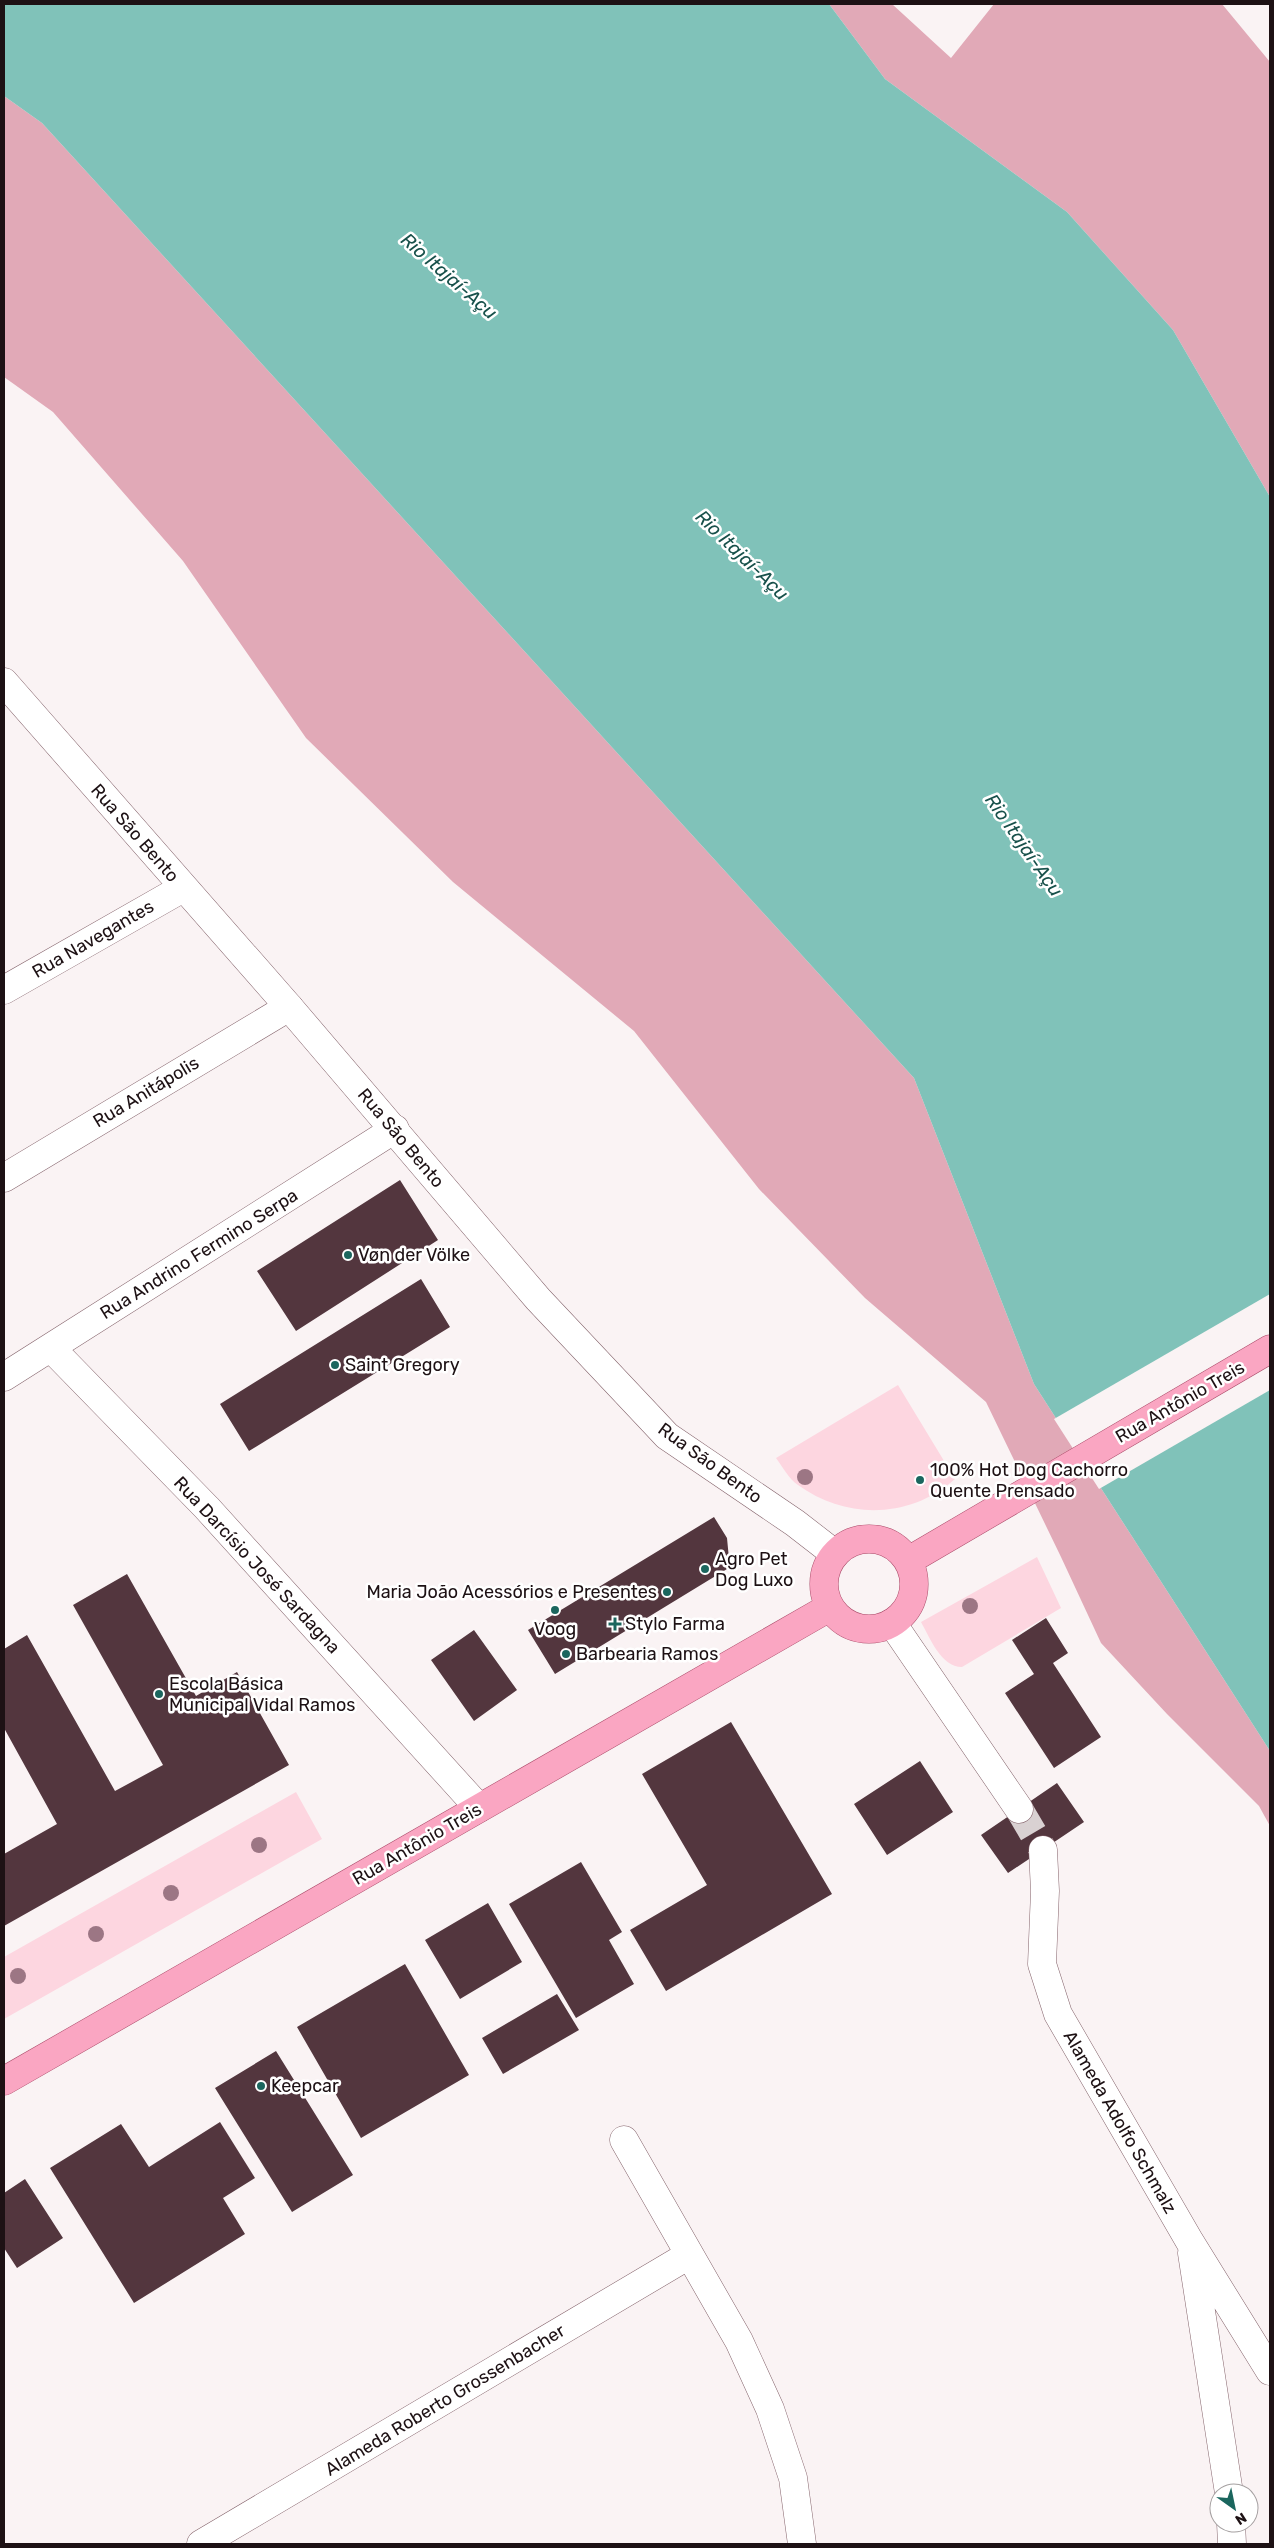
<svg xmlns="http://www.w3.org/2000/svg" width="1274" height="2548" viewBox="0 0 1274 2548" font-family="Rubik,sans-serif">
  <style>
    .green { fill: #fdd6e0 }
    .forest { fill: #e1a9b7 }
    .water { fill: #80c2b9 }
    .pier { fill: #faf3f4 }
    .building { fill: #53363e }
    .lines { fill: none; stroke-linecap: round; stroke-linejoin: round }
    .street-tunnel { stroke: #d9d1d2; stroke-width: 28; stroke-dasharray: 28 14; stroke-linecap: butt }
    .street-casing { stroke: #85646c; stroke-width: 29 }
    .secondary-casing { stroke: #85646c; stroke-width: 29 }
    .primary-casing { stroke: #ab4c6a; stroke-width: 29 }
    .path { stroke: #b3abac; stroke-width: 3; stroke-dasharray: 2.5 4; stroke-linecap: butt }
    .street { stroke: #fff; stroke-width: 28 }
    .secondary { stroke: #fff; stroke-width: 28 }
    .primary { stroke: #faa6c2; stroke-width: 28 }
    .tree { fill: #9c7684 }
    .poi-dot { fill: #1b665e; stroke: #fff; stroke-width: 2 }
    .labels { text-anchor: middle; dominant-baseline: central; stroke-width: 5; stroke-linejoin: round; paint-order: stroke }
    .street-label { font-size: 18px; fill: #1d1114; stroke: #fff }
    .poi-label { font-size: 18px; fill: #1d1114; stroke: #fff; text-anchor: start }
    .water-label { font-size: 19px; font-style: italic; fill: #18514b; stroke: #fff }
  </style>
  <rect width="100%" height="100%" fill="#faf3f4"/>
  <!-- green -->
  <path class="green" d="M898,1385L955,1479C910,1519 846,1520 798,1485C789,1479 782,1466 776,1458Z
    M1037,1557L1061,1608L962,1667C941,1667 930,1638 921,1622Z
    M296,1792L322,1839L4,2019V1957Z"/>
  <!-- forest -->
  <path class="forest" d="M829,4H892L951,58L994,4H1222L1270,62V497L1173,330L1067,212L885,79Z
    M4,96L42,123L914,1078L1034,1384L1270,1751V1826L1259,1806L1167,1714L1101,1643L1061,1557L986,1402L865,1298L759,1189L634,1031L453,882L306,738L183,561L53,412L4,377Z"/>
  <!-- water -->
  <path class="water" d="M4,4H829L885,79L1067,212L1173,330L1270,497V1751L1034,1384L914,1078L42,123L4,96Z"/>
  <!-- pier -->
  <path class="pier" d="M1270,1294V1390L1099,1489L1054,1419Z"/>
  <!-- building -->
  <path class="building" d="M400,1180L438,1240L296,1331L257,1271Z
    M421,1279L450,1327L249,1451L220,1404Z
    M714,1517L727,1538L729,1559L727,1569L555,1674L528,1630Z
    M127,1574L196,1696L237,1672L289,1765L4,1926V1854L57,1824L4,1728V1649L27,1635L115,1791L163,1765L73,1605Z
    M1046,1618L1068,1653L1053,1663L1101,1737L1054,1768L1005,1693L1034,1674L1012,1640Z
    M474,1630L517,1690L474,1721L431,1660Z
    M731,1722L832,1894L666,1991L630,1930L707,1885L642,1774Z
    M920,1761L953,1812L887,1855L854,1804Z
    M1057,1783L1084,1822L1008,1873L981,1835Z
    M581,1862L622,1932L609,1940L634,1984L576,2018L509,1904Z
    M488,1903L522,1962L460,1999L425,1940Z
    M405,1964L469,2075L361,2138L297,2027Z
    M557,1994L579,2030L503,2074L482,2038Z
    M276,2051L353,2175L292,2212L215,2088Z
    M220,2122L255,2178L223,2198L245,2234L134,2303L50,2168L121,2124L149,2167Z
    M25,2179L63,2238L17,2268L4,2248V2193Z"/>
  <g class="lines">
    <!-- street-tunnel -->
    <path class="street-tunnel" d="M1019,1809L1043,1850"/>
    <!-- street casing -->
    <g class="street-casing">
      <path id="street" d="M4,990L183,888
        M4,1178L289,1007
        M51,1348L207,1508L479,1808
        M4,1377L395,1129
        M892,1623L1019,1809
        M1043,1850L1045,1891L1042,1964L1058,2014L1190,2242L1270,2371
        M624,2140L739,2341L770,2409L793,2478L802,2544
        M1192,2253L1229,2493
        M1231,2523L1232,2544
        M201,2544L689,2255"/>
    </g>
    <!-- secondary casing -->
    <g class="secondary-casing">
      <path id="secondary" d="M4,682L289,1007L538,1299L652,1420L667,1436L795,1523L835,1554"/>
    </g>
    <!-- primary casing -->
    <g class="primary-casing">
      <path id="primary" d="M824 1584a45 45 0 1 1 90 0a45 45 0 1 1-90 0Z
        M908,1561L1270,1349
        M4,2081L830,1607"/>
    </g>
    <!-- path -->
    <path class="path" d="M864,1535L886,1536"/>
    <!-- street -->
    <use href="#street" class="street"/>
    <!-- secondary -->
    <use href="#secondary" class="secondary"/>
    <!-- primary -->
    <use href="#primary" class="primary"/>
  </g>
  <!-- trees -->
  <g class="tree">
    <circle cx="805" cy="1477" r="8"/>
    <circle cx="970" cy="1606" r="8"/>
    <circle cx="259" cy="1845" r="8"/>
    <circle cx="171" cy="1893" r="8"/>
    <circle cx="96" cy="1934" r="8"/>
    <circle cx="18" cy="1976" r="8"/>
  </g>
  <!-- markers -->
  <g class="poi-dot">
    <circle cx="348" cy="1255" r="5"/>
    <circle cx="335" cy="1365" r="5"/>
    <circle cx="920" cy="1480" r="5"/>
    <circle cx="705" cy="1569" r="5"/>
    <circle cx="667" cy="1592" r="5"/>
    <circle cx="555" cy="1610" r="5"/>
    <path d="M612.5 1616.5h5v5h5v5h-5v5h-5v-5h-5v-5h5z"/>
    <circle cx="566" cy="1654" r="5"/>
    <circle cx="159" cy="1694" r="5"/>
    <circle cx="261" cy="2086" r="5"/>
  </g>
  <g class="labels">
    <!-- street labels -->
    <g class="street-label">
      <text transform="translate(135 833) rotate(49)">Rua São Bento</text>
      <text transform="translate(93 939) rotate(-30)">Rua Navegantes</text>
      <text transform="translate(146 1092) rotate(-31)">Rua Anitápolis</text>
      <text transform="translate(401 1138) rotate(50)">Rua São Bento</text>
      <text transform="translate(199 1254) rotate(-32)">Rua Andrino Fermino Serpa</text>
      <text transform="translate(1180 1402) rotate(-30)">Rua Antônio Treis</text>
      <text transform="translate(710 1463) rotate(36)">Rua São Bento</text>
      <text transform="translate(257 1565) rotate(47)">Rua Darcísio José Sardagna</text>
      <text transform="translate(417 1844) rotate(-30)">Rua Antônio Treis</text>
      <text transform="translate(1120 2122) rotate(60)">Alameda Adolfo Schmalz</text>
      <text transform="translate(445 2400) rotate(-31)">Alameda Roberto Grossenbacher</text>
    </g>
    <!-- poi labels -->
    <g class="poi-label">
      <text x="358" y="1255">Vøn der Völke</text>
      <text x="345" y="1365">Saint Gregory</text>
      <text x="930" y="1470">100% Hot Dog Cachorro<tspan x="930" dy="21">Quente Prensado</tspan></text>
      <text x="715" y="1559">Agro Pet<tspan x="715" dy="21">Dog Luxo</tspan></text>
      <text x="657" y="1592" text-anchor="end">Maria João Acessórios e Presentes</text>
      <text x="625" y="1624">Stylo Farma</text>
      <text x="555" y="1629" text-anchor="middle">Voog</text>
      <text x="576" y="1654">Barbearia Ramos</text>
      <text x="169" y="1684">Escola Básica<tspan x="169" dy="21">Municipal Vidal Ramos</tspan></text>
      <text x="271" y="2086">Keepcar</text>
    </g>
    <!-- water labels -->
    <g class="water-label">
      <text transform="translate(449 276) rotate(41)">Rio Itajaí-Açu</text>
      <text transform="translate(742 555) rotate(44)">Rio Itajaí-Açu</text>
      <text transform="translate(1024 845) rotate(55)">Rio Itajaí-Açu</text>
    </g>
  </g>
  <!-- border -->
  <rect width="1274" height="2548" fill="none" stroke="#1d1114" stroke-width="10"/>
  <!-- north arrow -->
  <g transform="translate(1234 2508) rotate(147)"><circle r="24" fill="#ffffff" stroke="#a5a0a1"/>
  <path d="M0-4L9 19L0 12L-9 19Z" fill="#1b665e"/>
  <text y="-8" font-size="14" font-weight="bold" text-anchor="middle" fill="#1d1114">N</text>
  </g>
</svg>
